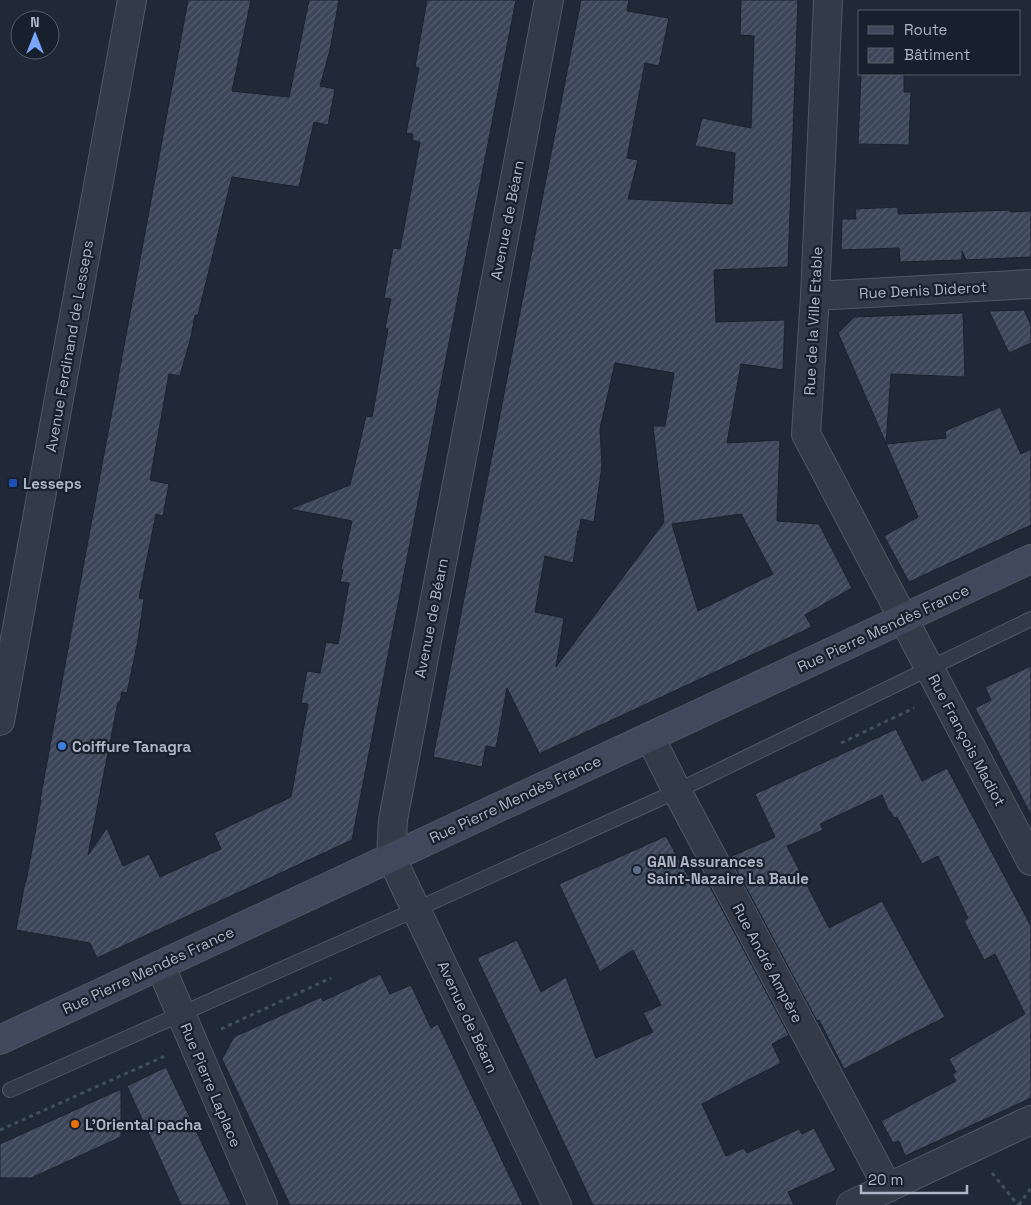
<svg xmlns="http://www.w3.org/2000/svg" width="1031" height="1205" viewBox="0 0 1031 1205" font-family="'Space Grotesk',sans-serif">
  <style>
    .building { fill: url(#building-hatch); stroke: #1a222f; fill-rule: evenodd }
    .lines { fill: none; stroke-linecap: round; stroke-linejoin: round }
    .service-casing { stroke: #505867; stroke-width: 16 }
    .minor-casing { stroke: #505867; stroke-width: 30 }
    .tertiary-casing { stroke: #505867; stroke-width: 30 }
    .secondary-casing { stroke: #505867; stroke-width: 30 }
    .path { stroke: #3e5357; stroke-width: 3; stroke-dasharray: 4 4; stroke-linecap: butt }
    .service { stroke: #333b49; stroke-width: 14 }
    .minor { stroke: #333b49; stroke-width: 28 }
    .tertiary { stroke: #333b49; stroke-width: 28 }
    .secondary { stroke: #40495c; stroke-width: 28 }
    .transit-dot { fill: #1a4fb4; stroke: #18202d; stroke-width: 2 }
    .shop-dot { fill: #3f7fe0; stroke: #18202d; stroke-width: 2 }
    .service-dot { fill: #5c6f8a; stroke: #18202d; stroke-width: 2 }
    .food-dot { fill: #e8710a; stroke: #18202d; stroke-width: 2 }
    .labels { text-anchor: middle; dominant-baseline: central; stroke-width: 4.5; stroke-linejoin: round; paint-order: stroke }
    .street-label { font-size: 15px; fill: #adb5c6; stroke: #18202d }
    .poi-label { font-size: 15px; font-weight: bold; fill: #adb5c6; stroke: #18202d; text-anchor: start }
  </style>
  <defs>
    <pattern id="building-hatch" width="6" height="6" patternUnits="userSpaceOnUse" patternTransform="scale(1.25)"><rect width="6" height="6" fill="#3b4659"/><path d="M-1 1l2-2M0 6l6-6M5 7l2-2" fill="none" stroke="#555e6f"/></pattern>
  </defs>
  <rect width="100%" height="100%" fill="#1f2938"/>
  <!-- building -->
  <path class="building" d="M188,0H251L232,91L289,97L309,0H339L330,50L320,86L335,89L328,125L314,122L299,187L232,177L198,315H195L191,337L180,376L169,374L150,480L169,484L163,516L156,514L139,598L144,599L138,640L127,693L122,692L120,702H118L88,855L107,828L123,866L149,854L160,877L221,849L214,833L291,797L308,704L301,703L307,671L320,673L326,642L338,644L349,583L340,582L343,570L341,569L352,521L290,509L350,485L366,416L372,417L388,329L385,328L391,299L384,298L393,248L400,249L420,142L412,140L413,134L406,133L419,68L415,67L427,0H516L352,840L97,958L90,943L16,930L25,882H26L41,800H40Z
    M581,0H629L627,11L669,18L659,66L645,63L627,158L638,160L628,199L732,204L735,153L695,146L702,118L751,128L754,36L740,35L741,0H798L788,267L714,270L716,322L785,320L783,370L741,364L727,443L780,440L777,521L819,524L852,588L805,615L812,627L541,753V757L507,688L496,748L486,746L482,767L433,757ZM615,363L674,373L665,426H653L664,522L556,667L564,618L535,612L545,556L573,563L578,531H579L581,519L594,522L602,466L600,429ZM741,514L773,574L698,611L672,524Z
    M861,74H904V92H911L909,145L858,144Z
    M898,207V214L1010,210V212L1031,211V257L966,260L962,251V260L900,262L899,248L841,250L842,219H856L855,209Z
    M1024,310L1031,325V343L1009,353L989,311Z
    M963,313L965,377L891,374L886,444L946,438L945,431L1000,407L1021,454L1031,449V525L909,582L884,536L918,517L838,333L854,317Z
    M1031,666V815L975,708L991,700L985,687Z
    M896,729L922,781L947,768L1031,926V1098L905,1156L899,1141L893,1143L881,1121L956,1081L952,1074L956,1072L949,1059L1025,1014L995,954L984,960L964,921L968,918L938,856L922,864L897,817L894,818L890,811L889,812L882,795L820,824L823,830L787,846L829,928L882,901L945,1017L844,1069L819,1020L817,1021L730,857L775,837L755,794Z
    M666,836L688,876L701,870L789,1035L772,1044L781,1063L702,1104L726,1156L744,1148L747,1153L799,1129L802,1134L814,1128L836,1170L788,1192L794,1205H593L477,958L517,940L541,992L566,977L596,1058L653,1032L643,1013L661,1005L633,950L600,972L559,884Z
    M380,974L390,994L411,985L431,1028L438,1024L523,1205H290L222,1059L234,1037L321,997L323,1001Z
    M166,1067L186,1109L231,1205H181L127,1086Z
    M121,1089V1137L31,1178H0V1144Z"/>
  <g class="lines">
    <!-- service casing -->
    <g class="service-casing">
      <path id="service" d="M10,1090L417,909L677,791L1031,619"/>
    </g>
    <!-- minor casing -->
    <g class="minor-casing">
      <path id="minor" d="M549,0L393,820L391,857L557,1205
        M828,0L815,296L806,434L1031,861
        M815,296L1031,284
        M650,737L677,791L888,1188
        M160,965L263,1205
        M851,1205L1031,1120"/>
    </g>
    <!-- tertiary casing -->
    <g class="tertiary-casing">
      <path id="tertiary" d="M0,721L132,0"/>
    </g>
    <!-- secondary casing -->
    <g class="secondary-casing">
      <path id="secondary" d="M0,1040L1031,559"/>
    </g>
    <!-- path -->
    <path class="path" d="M841,743L914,708
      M221,1029L331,978
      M0,1130L165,1056
      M992,1173L1018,1205
      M1019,1205L1031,1188"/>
    <!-- service -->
    <use href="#service" class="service"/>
    <!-- minor -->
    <use href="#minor" class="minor"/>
    <!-- tertiary -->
    <use href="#tertiary" class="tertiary"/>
    <!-- secondary -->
    <use href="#secondary" class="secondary"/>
  </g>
  <!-- markers -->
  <rect class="transit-dot" x="8" y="478" width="10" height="10" rx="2.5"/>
  <circle class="shop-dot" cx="62" cy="746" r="5"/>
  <circle class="service-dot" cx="637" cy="870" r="5"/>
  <circle class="food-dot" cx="75" cy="1124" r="5"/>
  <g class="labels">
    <!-- street labels -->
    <g class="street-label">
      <text transform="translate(507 220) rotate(-79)">Avenue de Béarn</text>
      <text transform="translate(923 290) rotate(-3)">Rue Denis Diderot</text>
      <text transform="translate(813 321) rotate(-87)">Rue de la Ville Etable</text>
      <text transform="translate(69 346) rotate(-80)">Avenue Ferdinand de Lesseps</text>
      <text transform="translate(431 618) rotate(-79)">Avenue de Béarn</text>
      <text transform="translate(883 628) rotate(-25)">Rue Pierre Mendès France</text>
      <text transform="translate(967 740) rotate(62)">Rue François Madiot</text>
      <text transform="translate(515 799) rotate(-25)">Rue Pierre Mendès France</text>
      <text transform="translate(768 963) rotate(62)">Rue André Ampère</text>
      <text transform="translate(148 970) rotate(-25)">Rue Pierre Mendès France</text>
      <text transform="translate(468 1017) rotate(65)">Avenue de Béarn</text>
      <text transform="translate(211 1085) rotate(67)">Rue Pierre Laplace</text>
    </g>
    <!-- poi labels -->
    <g class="poi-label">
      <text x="23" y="483">Lesseps</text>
      <text x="72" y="746">Coiffure Tanagra</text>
      <text x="647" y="861">GAN Assurances<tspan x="647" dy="17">Saint-Nazaire La Baule</tspan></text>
      <text x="85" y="1124">L'Oriental pacha</text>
    </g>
  </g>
  <!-- legend -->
  <rect x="858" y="10" width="162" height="65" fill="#18202d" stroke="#545c6a"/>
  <rect x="868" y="26" width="25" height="8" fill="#40495c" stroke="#545c6a"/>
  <text x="904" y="35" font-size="15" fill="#adb5c6">Route</text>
  <rect x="868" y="48" width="25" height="15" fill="url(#building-hatch)" stroke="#545c6a"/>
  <text x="904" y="60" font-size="15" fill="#adb5c6">Bâtiment</text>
  <!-- north arrow -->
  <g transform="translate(35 35)"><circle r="24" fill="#18202d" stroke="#545c6a"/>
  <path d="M0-4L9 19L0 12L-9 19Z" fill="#7aa7fd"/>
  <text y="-8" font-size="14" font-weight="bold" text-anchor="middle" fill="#adb5c6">N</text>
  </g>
  <!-- scale -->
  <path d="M861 1185v8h106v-8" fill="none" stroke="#adb5c6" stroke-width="2.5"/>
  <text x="868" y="1185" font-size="15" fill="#adb5c6" stroke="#18202d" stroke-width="4" paint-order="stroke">20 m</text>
</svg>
